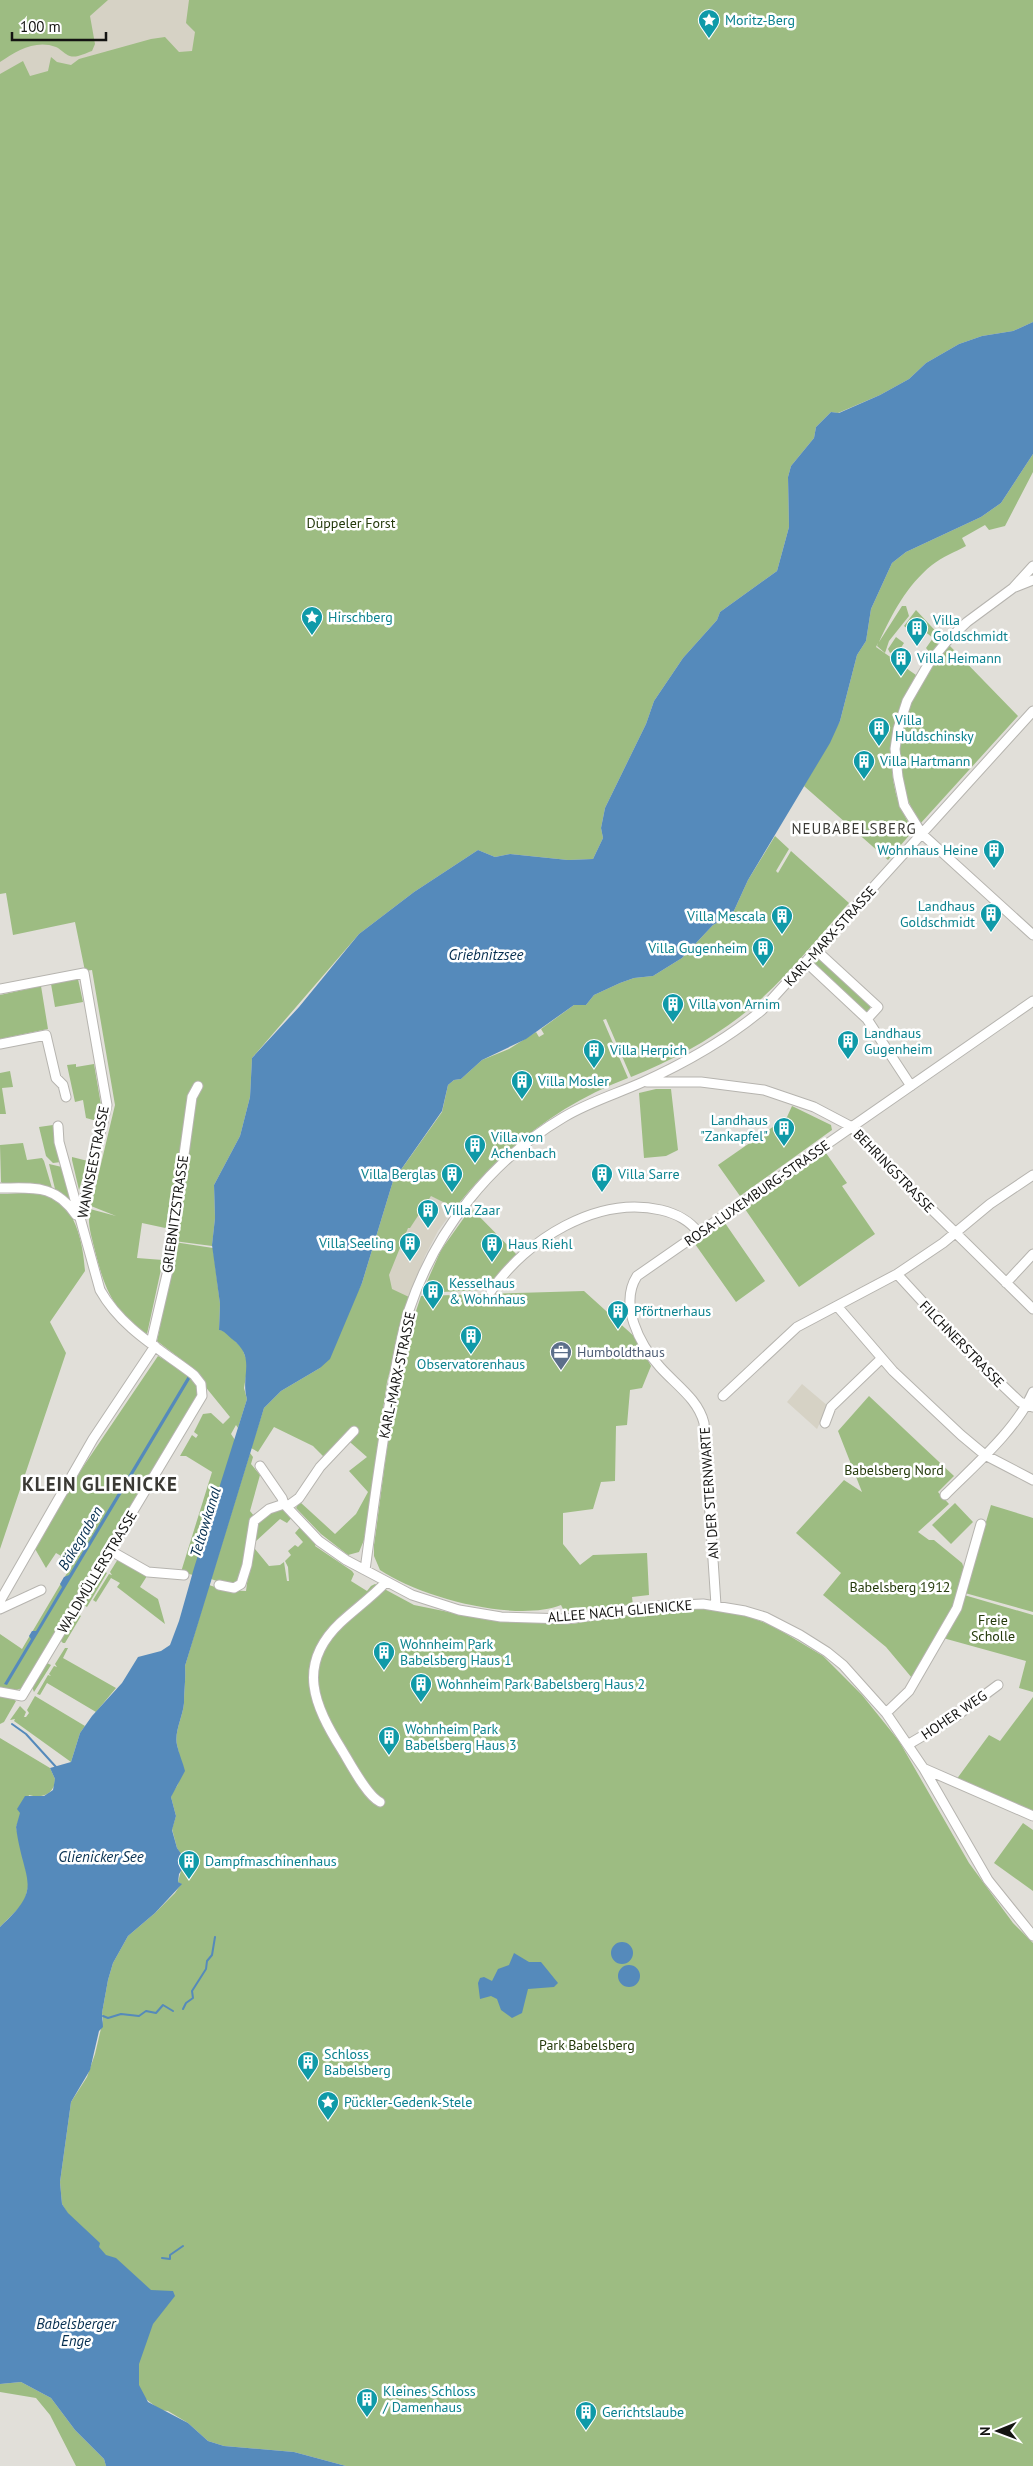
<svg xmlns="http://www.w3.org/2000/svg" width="1033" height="2466" viewBox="0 0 1033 2466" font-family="'PT Sans',sans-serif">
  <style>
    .built { fill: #d6d2c5 }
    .green { fill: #9dbc82 }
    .water { fill: #558abb }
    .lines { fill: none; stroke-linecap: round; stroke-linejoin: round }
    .stream { stroke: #558abb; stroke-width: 2 }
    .minor-casing { stroke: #b6b4af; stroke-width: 11 }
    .minor { stroke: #fff; stroke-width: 9 }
    .labels { text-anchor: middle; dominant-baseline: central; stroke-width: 5; stroke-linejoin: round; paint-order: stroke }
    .culture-label { font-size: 14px; fill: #0d838f; stroke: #fff; text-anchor: start }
    .park-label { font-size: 14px; fill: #263b0d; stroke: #fff }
    .street-label { font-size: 14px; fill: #141412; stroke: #fff }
    .service-label { font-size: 14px; fill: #4e5e75; stroke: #fff; text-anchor: start }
    .neighbourhood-label { font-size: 15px; letter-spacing: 1px; fill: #3b3a35; stroke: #fff }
    .water-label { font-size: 15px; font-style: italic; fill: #052e4f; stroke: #fff }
    .district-label { font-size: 19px; font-weight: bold; letter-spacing: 1px; fill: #3b3a35; stroke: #fff }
  </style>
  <rect width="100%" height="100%" fill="#e1dfd9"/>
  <!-- built -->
  <path class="built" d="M0,0H200L204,58L0,103Z
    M422,1191L455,1208L438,1231L425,1256L404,1310L375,1298Z
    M802,1384L828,1406L817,1429L787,1402Z"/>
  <!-- green -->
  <path class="green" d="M0,0H108L90,16L95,44L92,51C83,54 74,60 66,54C63,52 59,48 56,47C36,39 16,51 0,62Z
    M189,0H1033V322L1013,331L982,336L959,344L926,363L909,379L880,395L838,413L831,412L816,427L814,438L791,466L788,477L789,527L777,571L720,612L717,620L683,658L654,701L646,724L605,808L601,828L603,838L593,859L568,860L510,854L495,857L478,850L414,892L359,934L252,1058L250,1097L240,1136L214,1185L215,1218L212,1246L174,1241L195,1097L203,1084L192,1086L172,1205L170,1229L142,1223L137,1258L163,1260L147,1334C112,1311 104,1287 94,1247C91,1234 87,1223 90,1209L116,1216L91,1206L115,1105L92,970L85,971L75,922L13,935L6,893L0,894V74L23,61L30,76L48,71L51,57L57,62L71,65L79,59L151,39L165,37L179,52L192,51L195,32L186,23Z
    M1033,454V472L1005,526L989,530L985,525L962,538L966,546C955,552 942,557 932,565C907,585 892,614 879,642L902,606H906L909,616L889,641L885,653L877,646L878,643L876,647L916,675C893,716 884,759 899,804C903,814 909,822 912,832L888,860L804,786L840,721L857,655L866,641L871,609L892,563L906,552L981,517L1001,503Z
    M916,610L943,639L931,654L926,648L933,638L918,626L913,633L904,626Z
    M896,637L904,643L897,654L893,652L890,653L888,649Z
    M949,645L1018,716L920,824C881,760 903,698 949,645Z
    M775,836L789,849L776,871L778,873L791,851L849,903C820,935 793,970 761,999C724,1033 678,1058 631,1077L606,1019L603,1020L628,1078C559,1104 501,1150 455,1208L431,1196L410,1228H408L389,1275L392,1289L409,1297L387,1382L364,1540L359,1552L348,1555L321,1534L296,1508L300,1502L335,1534L356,1514L368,1492L349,1471L367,1457L343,1436L324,1457L313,1446L274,1427L258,1452L251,1448L264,1408L281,1391L320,1368L362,1283L393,1181L442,1112L448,1085L454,1080L461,1079L482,1060L509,1049L536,1032L539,1037L544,1034L541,1029L574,1005H586L594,995L620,983L634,978L653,976L682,958L713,925L732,915L748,880Z
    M820,957L871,1004L869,1011L865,1012L812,965Z
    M78,979L83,1002L55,1007L51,984Z
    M41,986L48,1029L0,1039V995Z
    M76,1064V1067L94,1064L101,1105L97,1121L86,1118L83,1100L75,1102L67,1065Z
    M10,1071L13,1087L2,1088L6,1114H0V1073Z
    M656,1089H671L678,1150L666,1156L644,1158L639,1093Z
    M792,1106L831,1125L832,1130L740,1196L718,1165L787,1117Z
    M53,1125L61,1162L53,1163L46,1156L39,1127Z
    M23,1143L27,1160L42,1158L44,1161L52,1188L41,1185L3,1184L1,1182L0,1145Z
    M826,1153L847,1183L842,1186L875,1234L799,1287L745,1209Z
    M72,1157L88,1161L79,1190L72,1160Z
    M49,1164L62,1167L73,1206L66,1197L55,1189Z
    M0,1194C14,1194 29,1191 43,1194C76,1202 83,1243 85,1271L50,1322L66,1353L0,1549Z
    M471,1208L518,1256L482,1290L422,1293L441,1250Z
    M725,1223L765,1281L736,1302L695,1244Z
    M174,1242L213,1248L220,1304L219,1330L225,1331L242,1348L248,1364L244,1388L247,1399L238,1428L236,1425L231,1434L235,1440L193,1575L181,1572L212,1472L186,1456H180L192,1435L196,1438L198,1435L194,1432L203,1414L211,1413L223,1424L230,1417L186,1363L157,1341L170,1278Z
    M584,1291L636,1338L651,1366L642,1388L630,1390L627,1425L616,1426L615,1481L601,1482L593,1509L563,1513V1544L580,1565L593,1555L647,1553L649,1595L632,1597L633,1605L608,1609L564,1611L561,1605C515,1623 420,1597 380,1570L374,1556V1545C386,1462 393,1376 421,1296Z
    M158,1356C173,1365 195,1374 200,1393L22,1688L14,1691L0,1688V1634L22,1649L73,1563L56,1553L46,1568L34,1547L62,1498Z
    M869,1396L954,1476L938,1492L949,1504L918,1532L929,1540H934L962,1563C973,1585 924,1657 912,1678L886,1647L823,1595L841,1573L796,1533L844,1480L862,1492L838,1431Z
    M250,1453L253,1457L251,1464L260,1475L250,1511L254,1516L238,1582L229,1585L211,1579Z
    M955,1503L973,1522L951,1544L932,1525Z
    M991,1505L1033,1518V1612L965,1593Z
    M280,1506L293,1516L287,1523L280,1519L255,1542V1549L269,1566L280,1565L284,1562L287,1581H289L288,1567L285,1561L291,1555L288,1551L295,1545L298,1547L303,1542L295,1533L301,1526L317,1541L315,1546L352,1571L354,1574L351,1581L367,1591L371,1586L375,1584L414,1605L488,1620L572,1624L649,1612L709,1608L750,1617L773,1626L823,1656L862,1695L899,1741L969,1863L1013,1923L1033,1943V2466H346L294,2452L224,2446L208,2441L188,2423L168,2411L160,2410L142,2396L93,2256L62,2204L60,2182L71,2102L87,2077L95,2054L103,2020L102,2013L108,1980L113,1963L128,1936L155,1913L175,1893L181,1884L178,1882L184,1859L177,1848L172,1829L176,1816L171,1797C172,1791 176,1789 178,1784C182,1774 180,1755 177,1745C174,1732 183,1716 184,1703C184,1690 186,1679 185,1666L209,1585L224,1590L246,1591L255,1524Z
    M118,1559L147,1576L140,1587L158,1599L165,1624L117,1587L120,1583L111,1578L96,1602L93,1600L109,1574L112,1575L110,1572Z
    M102,1570L107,1573L87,1607L82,1604Z
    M964,1595L1033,1615V1692L1019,1688L1026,1661L943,1638Z
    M76,1613L81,1616L65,1643H63L60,1640Z
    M65,1648H68L63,1658L116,1688L96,1712L47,1683L40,1695L37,1694L48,1675L51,1676L49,1674L54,1666L57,1667L55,1664Z
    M47,1663L51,1665L34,1692L32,1687Z
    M0,1696L10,1697L16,1701L4,1722L0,1724Z
    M35,1696L85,1726L80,1733L71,1762L14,1721L15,1719L10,1720L20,1706L26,1712L24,1717H26L29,1713L27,1710Z
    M1033,1697V1814L956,1780L989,1735L1000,1741Z
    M0,1738L50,1768L55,1779C55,1794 42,1799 29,1795L16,1827L29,1883L24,1903L0,1927Z
    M1023,1823L1033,1830V1891L994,1863Z
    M21,2382L51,2398L75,2430L104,2459L106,2466H76L50,2415L36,2398L0,2392V2384Z"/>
  <!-- water -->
  <path class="water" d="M1033,322V454L1001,503L981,517L906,552L892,563L871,609L866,641L857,655L840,721L830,743L748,880L732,915L713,925L682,958L653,976L634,978L620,983L594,995L586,1005H574L526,1039L482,1060L461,1079L454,1080L448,1085L442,1111L393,1181L362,1283L330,1359L320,1368L281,1391L264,1408L185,1666C186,1679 184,1690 184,1703C183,1716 174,1732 177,1745C179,1754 183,1763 185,1771L171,1797L176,1816L172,1830L177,1848L187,1862L179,1874L178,1882L182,1884L155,1913L128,1936L113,1963L108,1980L102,2013L103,2027L99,2031L90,2070L71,2102L60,2182L62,2204L68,2213L100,2243L99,2247L106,2255L116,2258L151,2290L173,2291L175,2296L153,2324L139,2364V2385L148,2402L188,2423L208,2441L224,2446L294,2452L346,2466H106L104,2459L75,2430L51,2398L21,2382L0,2384V1927C43,1888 25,1883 17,1834L16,1827L20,1813L17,1809L25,1796H44L53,1790L55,1779L50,1768L71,1762L80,1733L92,1716L122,1683L138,1657L161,1651L170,1645L179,1621L194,1568L247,1399C240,1375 257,1358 232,1339C227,1335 225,1331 219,1330L220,1304L212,1245L215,1218L214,1185L240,1136L250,1097L252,1058L299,1007L359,934L414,892L478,850L495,857L510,854L568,860L593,859L603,838L601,828L605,808L646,724L654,701L683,658L717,620L720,612L777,571L789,527L788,477L791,466L814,438L816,427L831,412L839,413L880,395L909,379L926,363L959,344L982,336L1013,331Z
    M188,1376L190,1379L7,1685L4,1684L31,1639L29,1636L32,1631H36L62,1587L60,1584L64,1577L69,1575Z
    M611 1953a11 11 0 1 1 22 0a11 11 0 1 1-22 0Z
    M514,1953L529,1962H541L558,1983L554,1987L528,1989L522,2013L512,2018L501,2010L497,1999L491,1996L480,1999L478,1983L480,1978L484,1977L492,1981L498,1969L509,1965Z
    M618 1976a11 11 0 1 1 22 0a11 11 0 1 1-22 0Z"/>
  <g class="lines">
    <!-- stream -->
    <path class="stream" d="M12,1724L26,1734L56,1767
      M183,2009L186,2003L193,1998L192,1991L206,1969L207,1961L212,1955L215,1937
      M103,2016L108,2018L121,2014L139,2016L146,2011L156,2013L163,2005L173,2011
      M162,2258L170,2259V2255L183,2246"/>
    <!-- minor casing -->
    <g class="minor-casing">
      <path id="minor" d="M1033,566L1013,588L967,622L947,641L929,663L907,701L898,729L895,749L898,777L904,805L922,834L1033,935
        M1015,587L1033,580
        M816,950L878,1007L867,1019
        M806,962L867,1019L911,1086
        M0,989L84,973L107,1105L80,1217
        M0,1044L46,1035L56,1078L63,1085L66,1097
        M647,1082H701L764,1090L814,1107L852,1127L912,1190L1033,1309
        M0,1188C34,1188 55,1184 76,1215
        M897,1274L979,1363L1020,1402L1033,1407
        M1006,1283L1033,1254
        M491,1291C526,1240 597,1195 661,1210C677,1214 689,1220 699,1233
        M837,1306L893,1371L961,1435L985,1455L1033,1480
        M151,1343L168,1270L192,1097L198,1086
        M723,1396L797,1327L897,1274L943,1243L990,1204L1033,1175
        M825,1423L831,1407L881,1359
        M260,1466L282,1498L284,1504L319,1541L346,1560L412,1595L459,1610L501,1617L567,1619L655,1606L703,1604L745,1611L765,1617L800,1635L827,1652L843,1665L886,1713L924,1769L988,1880L1033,1936
        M945,1495C975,1465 1016,1430 1033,1392
        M288,1506L299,1498L320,1467L354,1431
        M111,1551L148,1572L184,1575
        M365,1570C373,1512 380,1453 391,1395C396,1367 400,1338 409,1310C435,1231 491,1160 564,1117C589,1102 616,1094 643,1082C685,1063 727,1039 762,1010L1033,711
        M219,1585L234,1588L241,1584L247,1565L254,1521L269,1509L284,1504
        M0,1601L93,1439L155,1346
        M716,1605L704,1423C698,1399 676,1385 660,1367C639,1344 619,1304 637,1276L1033,1001
        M0,1609L41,1590
        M0,1692L22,1696L202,1396L201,1384L194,1375C160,1349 122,1329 100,1290L59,1142L58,1126
        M886,1713L909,1691L957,1608L981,1524
        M909,1744L955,1717L998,1685
        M925,1769L1033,1816
        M380,1802C367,1796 350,1763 342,1750C314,1705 296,1665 340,1623C355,1609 372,1597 386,1582"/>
    </g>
    <!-- minor -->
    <use href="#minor" class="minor"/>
  </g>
  <!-- icons -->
  <defs>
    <g id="sight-pin" transform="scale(1.125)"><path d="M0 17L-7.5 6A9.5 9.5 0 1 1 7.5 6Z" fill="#0f9aa8" stroke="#fff"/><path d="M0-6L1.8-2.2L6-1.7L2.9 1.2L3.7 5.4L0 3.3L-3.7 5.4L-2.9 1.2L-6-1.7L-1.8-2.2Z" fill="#fff"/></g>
    <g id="building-pin" transform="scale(1.125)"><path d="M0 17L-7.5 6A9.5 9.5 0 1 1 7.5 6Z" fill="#0f9aa8" stroke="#fff"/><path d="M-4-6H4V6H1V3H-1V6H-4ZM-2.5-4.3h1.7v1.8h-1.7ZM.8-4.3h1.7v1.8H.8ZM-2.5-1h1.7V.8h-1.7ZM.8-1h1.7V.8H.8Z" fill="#fff"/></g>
    <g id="office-pin" transform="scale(1.125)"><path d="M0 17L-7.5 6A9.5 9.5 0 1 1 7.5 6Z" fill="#5c6f8a" stroke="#fff"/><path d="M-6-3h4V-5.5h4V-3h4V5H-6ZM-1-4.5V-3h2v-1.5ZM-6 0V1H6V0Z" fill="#fff"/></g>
  </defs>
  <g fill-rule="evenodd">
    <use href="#sight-pin" x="709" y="20"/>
    <use href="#sight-pin" x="312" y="617"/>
    <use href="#building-pin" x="917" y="628"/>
    <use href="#building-pin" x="901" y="658"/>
    <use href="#building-pin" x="879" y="728"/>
    <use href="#building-pin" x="864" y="761"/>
    <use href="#building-pin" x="994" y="850"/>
    <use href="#building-pin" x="991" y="914"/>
    <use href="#building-pin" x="782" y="916"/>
    <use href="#building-pin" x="763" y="948"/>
    <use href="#building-pin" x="673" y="1004"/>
    <use href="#building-pin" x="848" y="1041"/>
    <use href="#building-pin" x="594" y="1050"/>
    <use href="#building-pin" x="522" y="1081"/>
    <use href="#building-pin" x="784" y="1128"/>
    <use href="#building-pin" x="475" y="1145"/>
    <use href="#building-pin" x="452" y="1174"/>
    <use href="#building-pin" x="602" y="1174"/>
    <use href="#building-pin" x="428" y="1210"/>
    <use href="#building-pin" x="410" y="1243"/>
    <use href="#building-pin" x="492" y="1244"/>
    <use href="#building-pin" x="433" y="1291"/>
    <use href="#building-pin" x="618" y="1311"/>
    <use href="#building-pin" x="471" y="1336"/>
    <use href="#office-pin" x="561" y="1352"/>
    <use href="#building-pin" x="384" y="1652"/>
    <use href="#building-pin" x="421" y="1684"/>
    <use href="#building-pin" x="389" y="1737"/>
    <use href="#building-pin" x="189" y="1861"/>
    <use href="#building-pin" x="308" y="2062"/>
    <use href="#sight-pin" x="328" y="2102"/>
    <use href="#building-pin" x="367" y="2399"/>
    <use href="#building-pin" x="586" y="2412"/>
  </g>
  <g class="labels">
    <!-- culture labels -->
    <g class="culture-label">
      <text x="725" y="20">Moritz-Berg</text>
      <text x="328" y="617">Hirschberg</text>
      <text x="933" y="620">Villa<tspan x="933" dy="16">Goldschmidt</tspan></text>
      <text x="917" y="658">Villa Heimann</text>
      <text x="895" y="720">Villa<tspan x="895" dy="16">Huldschinsky</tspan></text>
      <text x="880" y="761">Villa Hartmann</text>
      <text x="978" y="850" text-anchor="end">Wohnhaus Heine</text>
      <text x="975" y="906" text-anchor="end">Landhaus<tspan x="975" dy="16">Goldschmidt</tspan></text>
      <text x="766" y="916" text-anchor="end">Villa Mescala</text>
      <text x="747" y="948" text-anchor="end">Villa Gugenheim</text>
      <text x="689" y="1004">Villa von Arnim</text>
      <text x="864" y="1033">Landhaus<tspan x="864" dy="16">Gugenheim</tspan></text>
      <text x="610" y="1050">Villa Herpich</text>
      <text x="538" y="1081">Villa Mosler</text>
      <text x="768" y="1120" text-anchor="end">Landhaus<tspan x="768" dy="16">"Zankapfel"</tspan></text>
      <text x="491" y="1137">Villa von<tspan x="491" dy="16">Achenbach</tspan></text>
      <text x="436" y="1174" text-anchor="end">Villa Berglas</text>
      <text x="618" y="1174">Villa Sarre</text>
      <text x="444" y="1210">Villa Zaar</text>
      <text x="394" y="1243" text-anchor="end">Villa Seeling</text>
      <text x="508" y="1244">Haus Riehl</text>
      <text x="449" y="1283">Kesselhaus<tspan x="449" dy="16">&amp; Wohnhaus</tspan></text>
      <text x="634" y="1311">Pförtnerhaus</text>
      <text x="471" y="1364" text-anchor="middle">Observatorenhaus</text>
      <text x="400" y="1644">Wohnheim Park<tspan x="400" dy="16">Babelsberg Haus 1</tspan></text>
      <text x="437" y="1684">Wohnheim Park Babelsberg Haus 2</text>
      <text x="405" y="1729">Wohnheim Park<tspan x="405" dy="16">Babelsberg Haus 3</tspan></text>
      <text x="205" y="1861">Dampfmaschinenhaus</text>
      <text x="324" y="2054">Schloss<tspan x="324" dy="16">Babelsberg</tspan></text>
      <text x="344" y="2102">Pückler-Gedenk-Stele</text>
      <text x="383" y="2391">Kleines Schloss<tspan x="383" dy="16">/ Damenhaus</tspan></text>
      <text x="602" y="2412">Gerichtslaube</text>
    </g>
    <!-- park labels -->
    <g class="park-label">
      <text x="351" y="523">Düppeler Forst</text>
      <text x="894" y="1470">Babelsberg Nord</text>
      <text x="900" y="1587">Babelsberg 1912</text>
      <text x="993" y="1620">Freie<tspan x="993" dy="16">Scholle</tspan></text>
      <text x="587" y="2045">Park Babelsberg</text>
    </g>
    <!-- street labels -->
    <g class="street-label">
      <text transform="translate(830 936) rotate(-48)">KARL-MARX-STRASSE</text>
      <text transform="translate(93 1162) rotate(-79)">WANNSEESTRASSE</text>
      <text transform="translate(894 1171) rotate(46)">BEHRINGSTRASSE</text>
      <text transform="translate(757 1193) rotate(-35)">ROSA-LUXEMBURG-STRASSE</text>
      <text transform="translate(175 1214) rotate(-82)">GRIEBNITZSTRASSE</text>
      <text transform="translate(962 1344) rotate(46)">FILCHNERSTRASSE</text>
      <text transform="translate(397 1375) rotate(-78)">KARL-MARX-STRASSE</text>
      <text transform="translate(709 1493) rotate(-94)">AN DER STERNWARTE</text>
      <text transform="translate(97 1572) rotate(-59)">WALDMÜLLERSTRASSE</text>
      <text transform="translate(620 1611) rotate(-5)">ALLEE NACH GLIENICKE</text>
      <text transform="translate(954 1715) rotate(-34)">HOHER WEG</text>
    </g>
    <!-- service labels -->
    <g class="service-label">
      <text x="577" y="1352">Humboldthaus</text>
    </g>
    <!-- neighbourhood labels -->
    <g class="neighbourhood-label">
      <text x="854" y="828">NEUBABELSBERG</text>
    </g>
    <!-- water labels -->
    <g class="water-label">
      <text x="486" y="954">Griebnitzsee</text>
      <text transform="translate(205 1522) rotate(-73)">Teltowkanal</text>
      <text transform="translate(80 1538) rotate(-59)">Bäkegraben</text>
      <text x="101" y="1856">Glienicker See</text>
      <text x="76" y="2323">Babelsberger<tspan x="76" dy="17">Enge</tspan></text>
    </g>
    <!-- district labels -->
    <g class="district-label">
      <text x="100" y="1484">KLEIN GLIENICKE</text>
    </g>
  </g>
  <!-- north arrow -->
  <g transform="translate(998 2431) rotate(269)" stroke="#ffffff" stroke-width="4" paint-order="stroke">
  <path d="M0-4L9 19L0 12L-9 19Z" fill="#141412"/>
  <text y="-8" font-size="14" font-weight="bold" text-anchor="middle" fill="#141412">N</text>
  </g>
  <!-- scale -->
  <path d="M12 32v8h94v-8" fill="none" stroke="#141412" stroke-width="2.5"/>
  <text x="20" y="32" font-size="15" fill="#141412" stroke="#ffffff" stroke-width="4" paint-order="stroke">100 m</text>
</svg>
